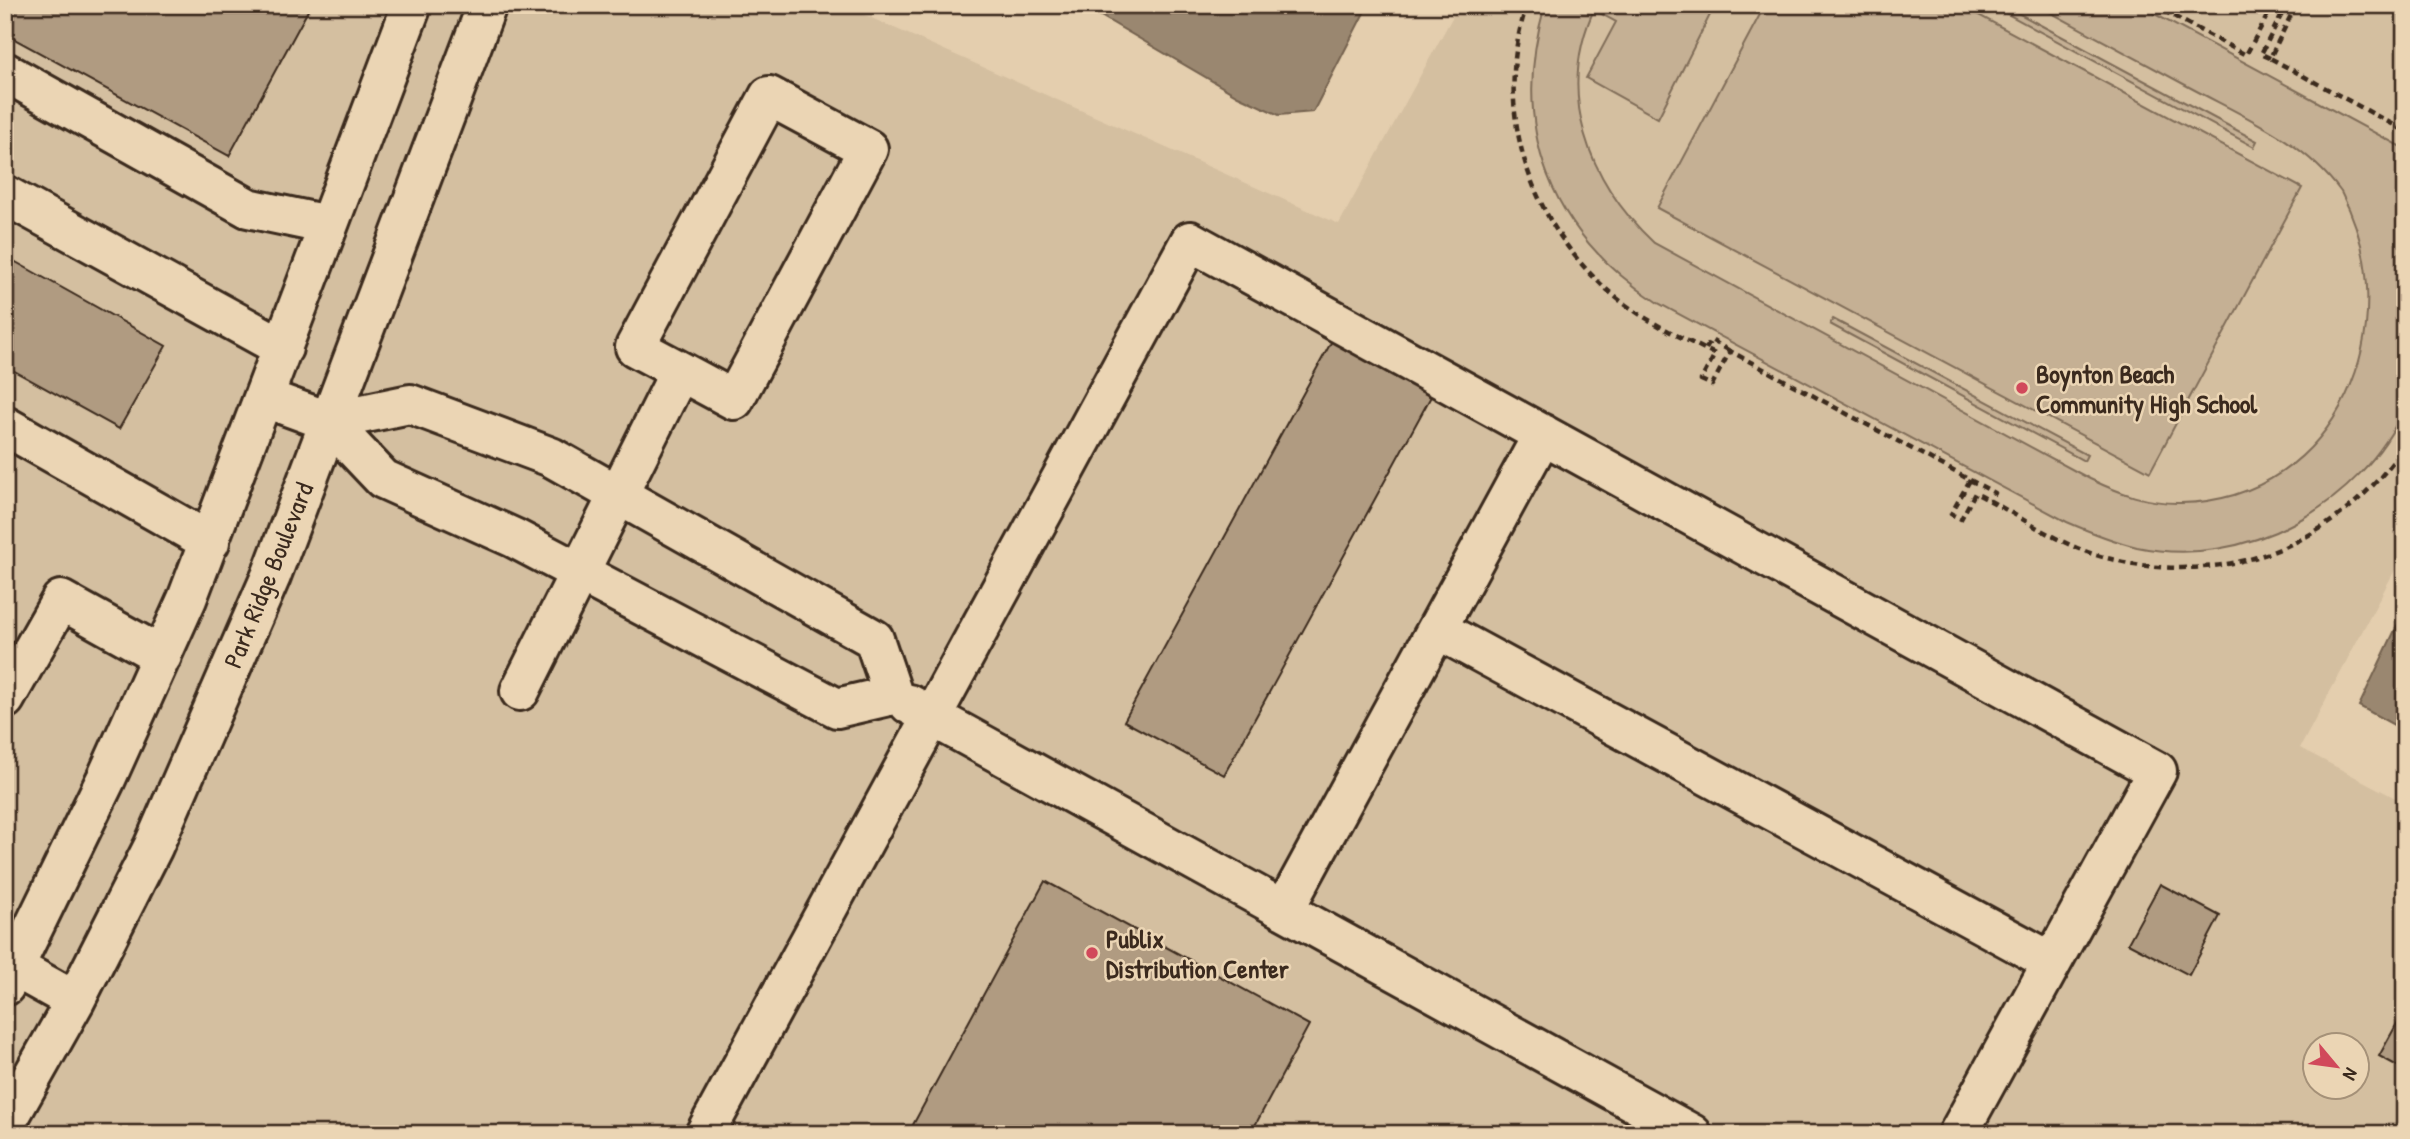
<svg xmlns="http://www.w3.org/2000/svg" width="2410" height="1139" viewBox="0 0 2410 1139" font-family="'Patrick Hand',sans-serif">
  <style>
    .built { fill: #d4bfa0; fill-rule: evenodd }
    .green { fill: #c5b094; stroke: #806d59; stroke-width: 2 }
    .water { fill: #9a876f; stroke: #74624f; stroke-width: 2 }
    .building { fill: #b09b81; stroke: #3b2a1e; stroke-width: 2 }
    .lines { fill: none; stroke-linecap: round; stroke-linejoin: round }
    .minor-casing { stroke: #3b2a1e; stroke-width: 44 }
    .path { stroke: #3b2a1e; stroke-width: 4.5; stroke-dasharray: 7 5; stroke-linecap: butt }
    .minor { stroke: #ebd5b4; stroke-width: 38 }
    .poi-dot { fill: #d1495b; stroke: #ebd5b4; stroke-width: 2.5 }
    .labels { text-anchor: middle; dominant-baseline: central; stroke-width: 5; stroke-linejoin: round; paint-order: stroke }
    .poi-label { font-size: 26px; font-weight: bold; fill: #3b2a1e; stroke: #ebd5b4; text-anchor: start }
    .street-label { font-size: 26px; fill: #3b2a1e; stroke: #ebd5b4 }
  </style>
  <rect width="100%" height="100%" fill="#e4ceae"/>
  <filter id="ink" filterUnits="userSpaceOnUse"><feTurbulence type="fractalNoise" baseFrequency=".0143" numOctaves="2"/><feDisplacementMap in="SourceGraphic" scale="14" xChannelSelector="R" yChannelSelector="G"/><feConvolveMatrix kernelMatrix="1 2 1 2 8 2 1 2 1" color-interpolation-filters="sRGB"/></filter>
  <g filter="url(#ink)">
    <!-- built -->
    <path class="built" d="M5,5H842L1339,224L1459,5H2405V551L2300,748L2405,803V1134H5ZM2316,1044H2358V1086H2316Z"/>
    <!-- green -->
    <path class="green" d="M1545,5H1596C1554,93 1588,181 1654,243L2090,479C2119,493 2149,504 2181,503C2339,500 2410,323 2341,192C2304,141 2245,117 2191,88C2139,60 2088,33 2037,5H2138L2405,149V407C2361,506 2244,570 2137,547C2112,541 2090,532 2067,522L1658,303C1550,233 1509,130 1545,5Z
      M1602,5H1715L1658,118L1586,78L1616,22L1598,12Z
      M1765,5H1960L2302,188L2150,472L1657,208Z
      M2001,5H2003L2257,141L2254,147L1998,9Z
      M1833,319L2087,455L2084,461L1830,324Z"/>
    <!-- water -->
    <path class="water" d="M1082,5H1368L1313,112L1279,115L1238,96Z
      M2405,609V731L2359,706Z"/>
    <!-- building -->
    <path class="building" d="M5,5H311L229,156L5,34Z
      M5,256L166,346L119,429L5,366Z
      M1334,337L1434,391L1224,775L1124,721Z
      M1045,881L1309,1025L1252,1131L1258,1134H908Z
      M2160,884L2220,916L2189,975L2128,943Z
      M2405,1009V1070L2379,1056Z"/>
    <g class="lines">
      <!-- minor casing -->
      <g class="minor-casing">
        <path id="minor" d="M5,72L248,208L328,225
          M5,195L283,348
          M265,398L328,421L383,479L514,538L837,708L893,695L874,639L551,457L410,404L328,421
          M5,426L210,542
          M1437,629L2052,962
          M520,691L680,371L734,400L868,149L769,96L635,347L680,371
          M5,699L61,600L162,656
          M909,704L1692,1134
          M1284,910L1543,434
          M5,962L75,1001
          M5,986L106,779L187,599L412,5
          M5,1125L75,1001L153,847L271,576L487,5
          M705,1134L1190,241L2157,771L1958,1134"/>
      </g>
      <!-- path -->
      <path class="path" d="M1527,5C1491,110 1530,225 1613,295C1643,320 1680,337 1715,354L1701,380L1712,385L1730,351L1970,480L1951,514L1961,519L1975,493C2014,512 2051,540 2093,554C2214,592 2334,551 2405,445
        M2153,5L2246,55L2273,5
        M2296,5L2270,58L2405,131
        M2270,58L2261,54L2285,8L2281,5
        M1706,349L1711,340L1730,351
        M1970,480L1995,493L1990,501"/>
      <!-- minor -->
      <use href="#minor" class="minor"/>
    </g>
  </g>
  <!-- markers -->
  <g class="poi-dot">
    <circle cx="2022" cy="388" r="7"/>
    <circle cx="1092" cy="953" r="7"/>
  </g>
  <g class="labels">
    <!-- poi labels -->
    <g class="poi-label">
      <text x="2036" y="373">Boynton Beach<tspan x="2036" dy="30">Community High School</tspan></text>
      <text x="1106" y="938">Publix<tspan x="1106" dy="30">Distribution Center</tspan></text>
    </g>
    <!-- street labels -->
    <g class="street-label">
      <text transform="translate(268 575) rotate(-68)">Park Ridge Boulevard</text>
    </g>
  </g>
  <!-- margin -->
  <rect width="2410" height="1139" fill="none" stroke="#ebd5b4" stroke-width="28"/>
  <rect x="14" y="14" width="2382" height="1111" fill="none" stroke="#3b2a1e" stroke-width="2.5" filter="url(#ink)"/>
  <!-- north arrow -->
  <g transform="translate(2336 1066) rotate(119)"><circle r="33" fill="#ebd5b4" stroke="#a59178" stroke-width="2"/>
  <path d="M0-5L12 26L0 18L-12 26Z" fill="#d1495b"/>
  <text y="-10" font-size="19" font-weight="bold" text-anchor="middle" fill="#3b2a1e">N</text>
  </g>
</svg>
